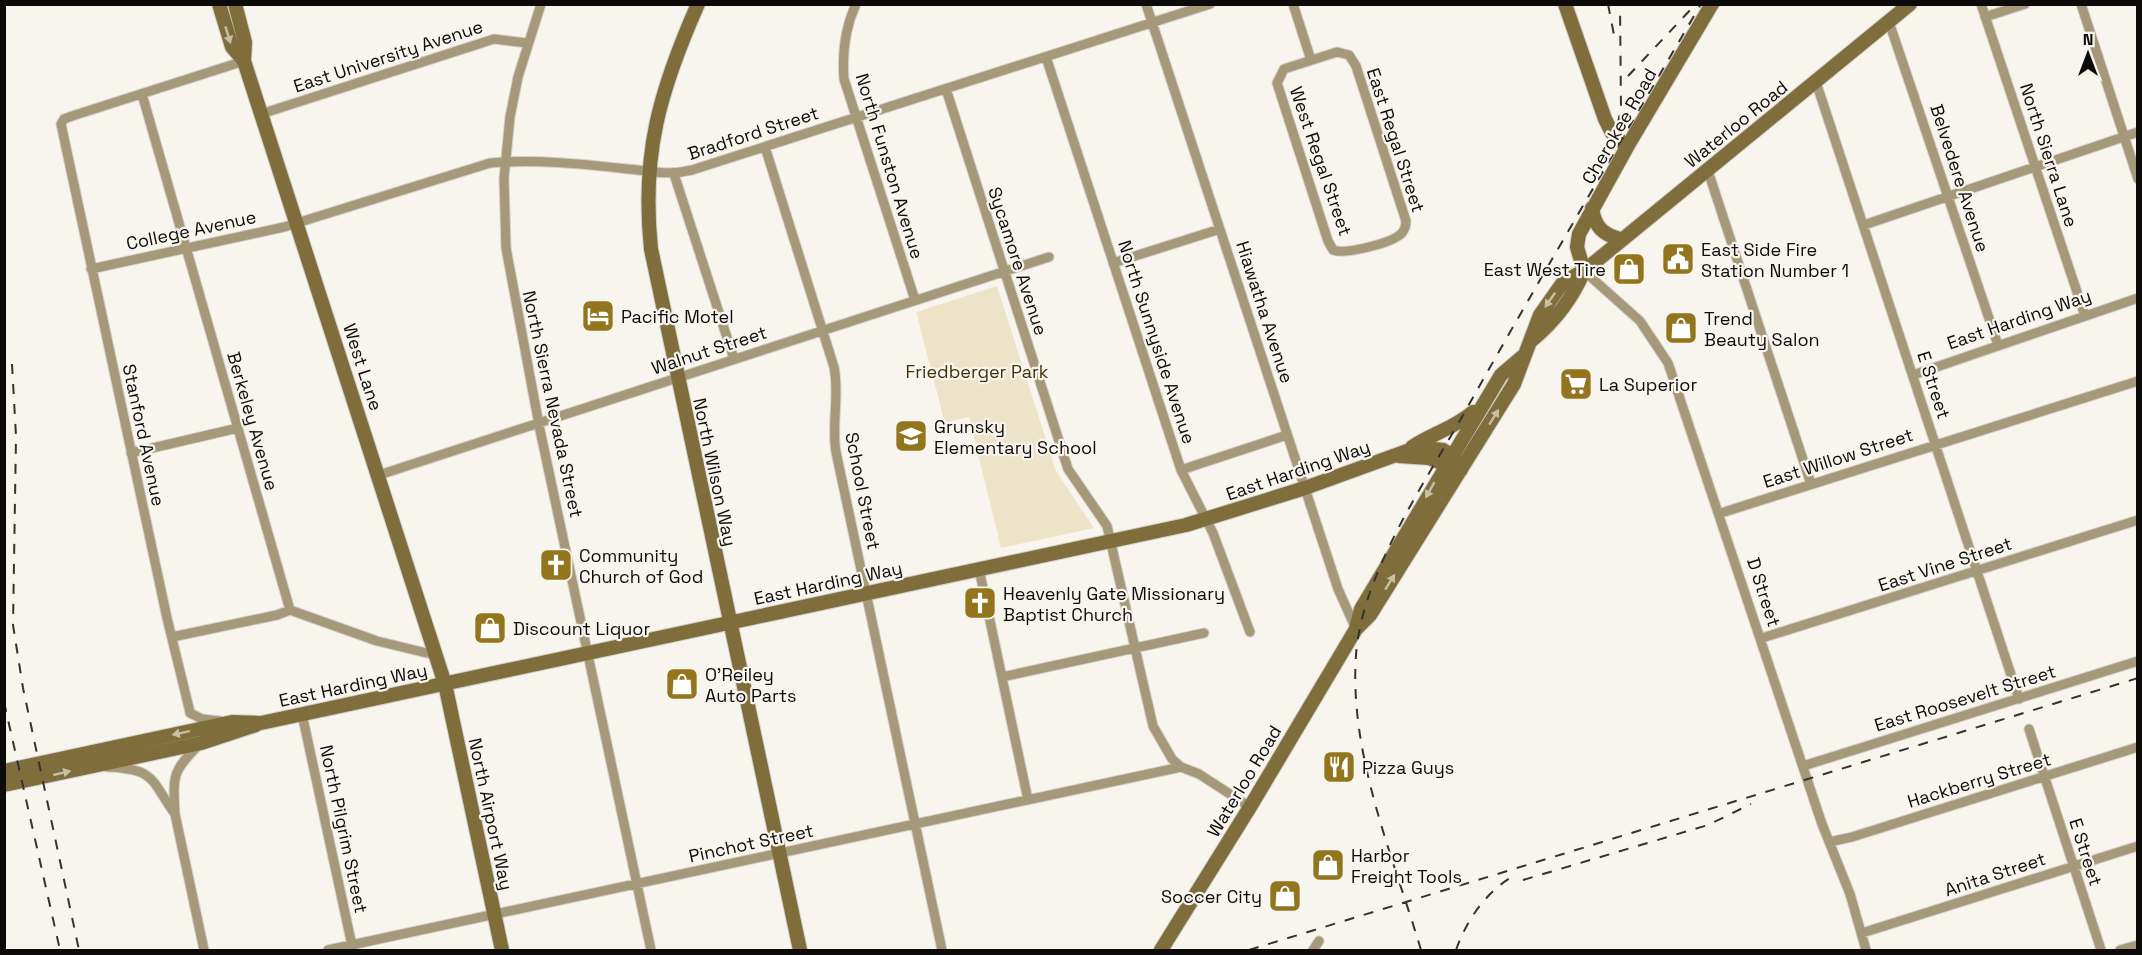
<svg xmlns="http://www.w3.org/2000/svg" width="2142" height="955" viewBox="0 0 2142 955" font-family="'Space Grotesk',sans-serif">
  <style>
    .green { fill: #ede3c8 }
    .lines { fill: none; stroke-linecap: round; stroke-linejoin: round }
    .street-casing { stroke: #d2d0ca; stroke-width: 11 }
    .secondary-casing { stroke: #d2d0ca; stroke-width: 16 }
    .street { stroke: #a59979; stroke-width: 9 }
    .secondary { stroke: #7f6d3c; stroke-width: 14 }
    .rail { stroke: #353331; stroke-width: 2; stroke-dasharray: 10 10; stroke-linecap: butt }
    .oneway { fill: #c8bfa7 }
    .labels { text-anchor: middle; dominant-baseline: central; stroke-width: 4.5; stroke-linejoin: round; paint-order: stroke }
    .street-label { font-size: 18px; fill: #0c0b09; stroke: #f8f5ef }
    .poi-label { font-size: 18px; fill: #0c0b09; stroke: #f8f5ef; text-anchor: start }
    .park-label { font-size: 18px; fill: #3f3208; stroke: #f8f5ef }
  </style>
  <rect width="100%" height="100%" fill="#f8f5ef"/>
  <!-- green -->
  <path class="green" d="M997,286L1056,471L1094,528L1001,548L969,417L945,423L916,312Z"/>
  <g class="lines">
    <!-- street casing -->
    <g class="street-casing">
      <path id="street" d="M541,4L518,77L510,117L504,178L506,248L540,430L651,950
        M856,4C845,28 842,53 844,79L915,300
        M1146,4L1338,589L1356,629
        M1293,4L1311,60
        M1981,4L2085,316
        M2081,4L2138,179
        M1985,17L2025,4
        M1889,22L1998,345
        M1337,52L1349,55L1356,66L1406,221C1406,226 1405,230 1401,234C1391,243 1345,255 1333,250L1328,241L1277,83L1284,69Z
        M1046,57L1181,470L1213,533L1250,632
        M1816,82L2019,699
        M946,89L1068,469L1107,526L1153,726L1172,759L1181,767L1199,774L1250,807
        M142,94L290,610
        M261,114L494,39L527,43
        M765,147L834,367C840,396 831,424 836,452L942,950
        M1708,171L1811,484
        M674,174L734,359
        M1864,225L2138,132
        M1113,263L1220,229
        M91,269L284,227L490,163C535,159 583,164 628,169C653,171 667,176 692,170L1210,4
        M1584,271L1640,321L1668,363L1822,824L1850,894L1866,950
        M1913,375L2138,298
        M131,453L238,428
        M1181,470L1287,435
        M379,475L1049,257
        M1721,513L2138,381
        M979,569L1028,800
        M290,610L377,641L435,655
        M172,637L277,615L290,610
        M1762,638L2138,520
        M1002,677L1204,633
        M302,714L353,950
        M220,721L202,719L190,713L189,708L167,618L61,124L64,119L72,116L244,61
        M2029,729L2101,950
        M200,744C172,771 173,775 175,814L204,950
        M1803,766L2138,661
        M107,767C156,769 150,779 175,814
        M1829,842L1852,837L2138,747
        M1862,933L2138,846
        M328,950L1181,767
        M1313,950L1319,941
        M2120,950L2138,945"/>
    </g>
    <!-- secondary casing -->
    <g class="secondary-casing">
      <path id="secondary" d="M219,4L232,47L244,61
        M235,4L245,42L244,61L445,684L502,950
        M698,4C660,90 641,154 651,249L800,950
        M1565,4L1605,119L1612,133L1627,147
        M1592,208C1595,227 1602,234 1620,239
        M1584,271L1577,247L1579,234L1627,147L1712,4
        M1532,340C1555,321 1572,299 1584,271
        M1412,447C1433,433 1453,429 1473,412
        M1399,456L1429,458L1454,468
        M1356,629L1370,615L1514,384L1540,315L1564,281L1584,271L1910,4
        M4,771L232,722L261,723L1186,525L1305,488L1418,447L1443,450L1451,455L1461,470
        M4,785L201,743L256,725
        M1161,950L1250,807L1356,629L1361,609L1501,375L1522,357"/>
    </g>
    <!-- street -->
    <use href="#street" class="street"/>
    <!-- secondary -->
    <use href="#secondary" class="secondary"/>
    <!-- rail -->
    <path class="rail" d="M1608,4L1614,35
      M1628,76L1694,6
      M1614,145L1621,107L1620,4
      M12,364L16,436L13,625L23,688L79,950
      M4,702L60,950
      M1523,880L1708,825L1751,804
      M1249,950L2138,678
      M1421,950C1393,856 1349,755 1356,655C1362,572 1427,480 1467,408C1543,273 1622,139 1701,4
      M1456,950C1467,919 1487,890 1517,874"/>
  </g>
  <!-- one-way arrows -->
  <defs><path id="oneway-solid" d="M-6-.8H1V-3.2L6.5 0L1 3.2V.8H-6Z" transform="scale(1.5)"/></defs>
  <g class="oneway">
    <use href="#oneway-solid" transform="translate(228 35) rotate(73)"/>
    <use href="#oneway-solid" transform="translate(1550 300) rotate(125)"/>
    <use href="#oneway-solid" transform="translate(1494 417) rotate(-58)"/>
    <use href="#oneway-solid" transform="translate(1430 490) rotate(120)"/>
    <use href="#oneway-solid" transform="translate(1390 582) rotate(-58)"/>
    <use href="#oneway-solid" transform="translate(181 733) rotate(168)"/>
    <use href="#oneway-solid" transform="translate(62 773) rotate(-13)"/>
  </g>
  <!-- icons -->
  <defs>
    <g id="civic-square" transform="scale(1.725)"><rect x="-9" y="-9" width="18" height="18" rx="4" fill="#92751c" stroke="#f8f5ef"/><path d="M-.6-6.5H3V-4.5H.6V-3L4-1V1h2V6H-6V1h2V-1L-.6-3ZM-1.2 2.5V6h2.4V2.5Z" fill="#fff"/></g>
    <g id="shop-square" transform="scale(1.725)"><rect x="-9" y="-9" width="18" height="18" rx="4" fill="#92751c" stroke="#f8f5ef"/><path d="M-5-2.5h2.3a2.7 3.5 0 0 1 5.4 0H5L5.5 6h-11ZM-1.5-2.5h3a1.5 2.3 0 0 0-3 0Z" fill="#fff"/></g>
    <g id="hotel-square" transform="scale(1.725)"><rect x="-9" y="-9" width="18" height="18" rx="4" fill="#92751c" stroke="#f8f5ef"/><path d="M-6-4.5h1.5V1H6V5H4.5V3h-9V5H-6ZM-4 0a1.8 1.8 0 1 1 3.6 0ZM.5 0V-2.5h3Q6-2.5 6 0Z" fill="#fff"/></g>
    <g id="supermarket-square" transform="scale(1.725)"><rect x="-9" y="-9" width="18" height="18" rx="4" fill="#92751c" stroke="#f8f5ef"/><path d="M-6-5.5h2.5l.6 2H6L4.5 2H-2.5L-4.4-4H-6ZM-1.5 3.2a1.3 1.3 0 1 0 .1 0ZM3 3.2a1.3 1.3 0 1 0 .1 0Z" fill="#fff"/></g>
    <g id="school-square" transform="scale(1.725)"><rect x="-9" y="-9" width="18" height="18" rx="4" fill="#92751c" stroke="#f8f5ef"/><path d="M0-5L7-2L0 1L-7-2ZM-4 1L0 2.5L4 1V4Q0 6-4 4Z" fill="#fff"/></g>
    <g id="church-square" transform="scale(1.725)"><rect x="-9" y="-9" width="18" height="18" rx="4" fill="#92751c" stroke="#f8f5ef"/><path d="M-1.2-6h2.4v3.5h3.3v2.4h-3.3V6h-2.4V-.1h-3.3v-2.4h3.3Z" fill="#fff"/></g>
    <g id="restaurant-square" transform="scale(1.725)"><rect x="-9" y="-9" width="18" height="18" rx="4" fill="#92751c" stroke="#f8f5ef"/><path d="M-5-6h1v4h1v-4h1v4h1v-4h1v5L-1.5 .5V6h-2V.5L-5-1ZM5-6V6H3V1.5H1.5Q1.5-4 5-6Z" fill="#fff"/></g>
  </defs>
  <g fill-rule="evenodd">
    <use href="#civic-square" x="1678" y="259"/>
    <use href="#shop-square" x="1629" y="269"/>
    <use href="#hotel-square" x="598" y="316"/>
    <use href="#shop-square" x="1681" y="328"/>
    <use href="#supermarket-square" x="1576" y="384"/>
    <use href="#school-square" x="911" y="436"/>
    <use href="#church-square" x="556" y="565"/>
    <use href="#church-square" x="980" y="603"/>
    <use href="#shop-square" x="490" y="628"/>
    <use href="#shop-square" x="682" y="684"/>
    <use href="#restaurant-square" x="1339" y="767"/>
    <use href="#shop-square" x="1328" y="865"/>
    <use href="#shop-square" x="1285" y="896"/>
  </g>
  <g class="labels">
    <!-- street labels -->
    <g class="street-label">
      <text transform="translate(388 56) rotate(-18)">East University Avenue</text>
      <text transform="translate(1736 124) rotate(-39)">Waterloo Road</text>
      <text transform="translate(1619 126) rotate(-60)">Cherokee Road</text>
      <text transform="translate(753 133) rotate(-18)">Bradford Street</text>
      <text transform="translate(1396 140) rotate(72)">East Regal Street</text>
      <text transform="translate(2049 155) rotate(72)">North Sierra Lane</text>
      <text transform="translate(1321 161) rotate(71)">West Regal Street</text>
      <text transform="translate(890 166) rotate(73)">North Funston Avenue</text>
      <text transform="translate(1960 178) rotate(72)">Belvedere Avenue</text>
      <text transform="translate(191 230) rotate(-12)">College Avenue</text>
      <text transform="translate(1018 261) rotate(72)">Sycamore Avenue</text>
      <text transform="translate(1265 312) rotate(72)">Hiawatha Avenue</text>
      <text transform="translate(2019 319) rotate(-19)">East Harding Way</text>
      <text transform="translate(1157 342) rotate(72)">North Sunnyside Avenue</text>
      <text transform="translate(709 350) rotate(-18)">Walnut Street</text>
      <text transform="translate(363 367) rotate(72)">West Lane</text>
      <text transform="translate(1934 385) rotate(72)">E Street</text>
      <text transform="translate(553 404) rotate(78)">North Sierra Nevada Street</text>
      <text transform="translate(253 421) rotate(74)">Berkeley Avenue</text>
      <text transform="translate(144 435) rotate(78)">Stanford Avenue</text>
      <text transform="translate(1838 458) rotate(-18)">East Willow Street</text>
      <text transform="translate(1298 470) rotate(-19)">East Harding Way</text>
      <text transform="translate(715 472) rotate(78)">North Wilson Way</text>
      <text transform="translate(863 491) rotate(79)">School Street</text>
      <text transform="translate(1945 564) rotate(-18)">East Vine Street</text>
      <text transform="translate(828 583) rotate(-12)">East Harding Way</text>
      <text transform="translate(1764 592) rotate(72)">D Street</text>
      <text transform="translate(353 685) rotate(-12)">East Harding Way</text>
      <text transform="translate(1965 698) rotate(-17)">East Roosevelt Street</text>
      <text transform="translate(1979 780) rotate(-17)">Hackberry Street</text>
      <text transform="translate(1244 781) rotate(-59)">Waterloo Road</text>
      <text transform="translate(491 814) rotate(78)">North Airport Way</text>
      <text transform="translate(344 829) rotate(78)">North Pilgrim Street</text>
      <text transform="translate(751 843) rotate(-12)">Pinchot Street</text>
      <text transform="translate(2086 852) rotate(72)">E Street</text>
      <text transform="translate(1995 874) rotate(-18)">Anita Street</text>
    </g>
    <!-- poi labels -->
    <g class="poi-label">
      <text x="1701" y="249">East Side Fire<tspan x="1701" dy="21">Station Number 1</tspan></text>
      <text x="1606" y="269" text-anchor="end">East West Tire</text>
      <text x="621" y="316">Pacific Motel</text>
      <text x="1704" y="318">Trend<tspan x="1704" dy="21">Beauty Salon</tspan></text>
      <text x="1599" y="384">La Superior</text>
      <text x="934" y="426">Grunsky<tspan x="934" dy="21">Elementary School</tspan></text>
      <text x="579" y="555">Community<tspan x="579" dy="21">Church of God</tspan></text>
      <text x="1003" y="593">Heavenly Gate Missionary<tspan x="1003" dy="21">Baptist Church</tspan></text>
      <text x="513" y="628">Discount Liquor</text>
      <text x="705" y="674">O'Reiley<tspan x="705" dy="21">Auto Parts</tspan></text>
      <text x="1362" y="767">Pizza Guys</text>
      <text x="1351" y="855">Harbor<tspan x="1351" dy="21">Freight Tools</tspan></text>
      <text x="1262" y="896" text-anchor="end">Soccer City</text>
    </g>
    <!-- park labels -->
    <g class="park-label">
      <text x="977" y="371">Friedberger Park</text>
    </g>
  </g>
  <!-- border -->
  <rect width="2142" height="955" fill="none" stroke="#0c0b09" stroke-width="12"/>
  <!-- north arrow -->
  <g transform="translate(2088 54)" stroke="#f8f5ef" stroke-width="4.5" paint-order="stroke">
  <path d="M0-4.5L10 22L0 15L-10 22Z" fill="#0c0b09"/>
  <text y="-9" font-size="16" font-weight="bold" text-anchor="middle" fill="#0c0b09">N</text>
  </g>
</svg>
